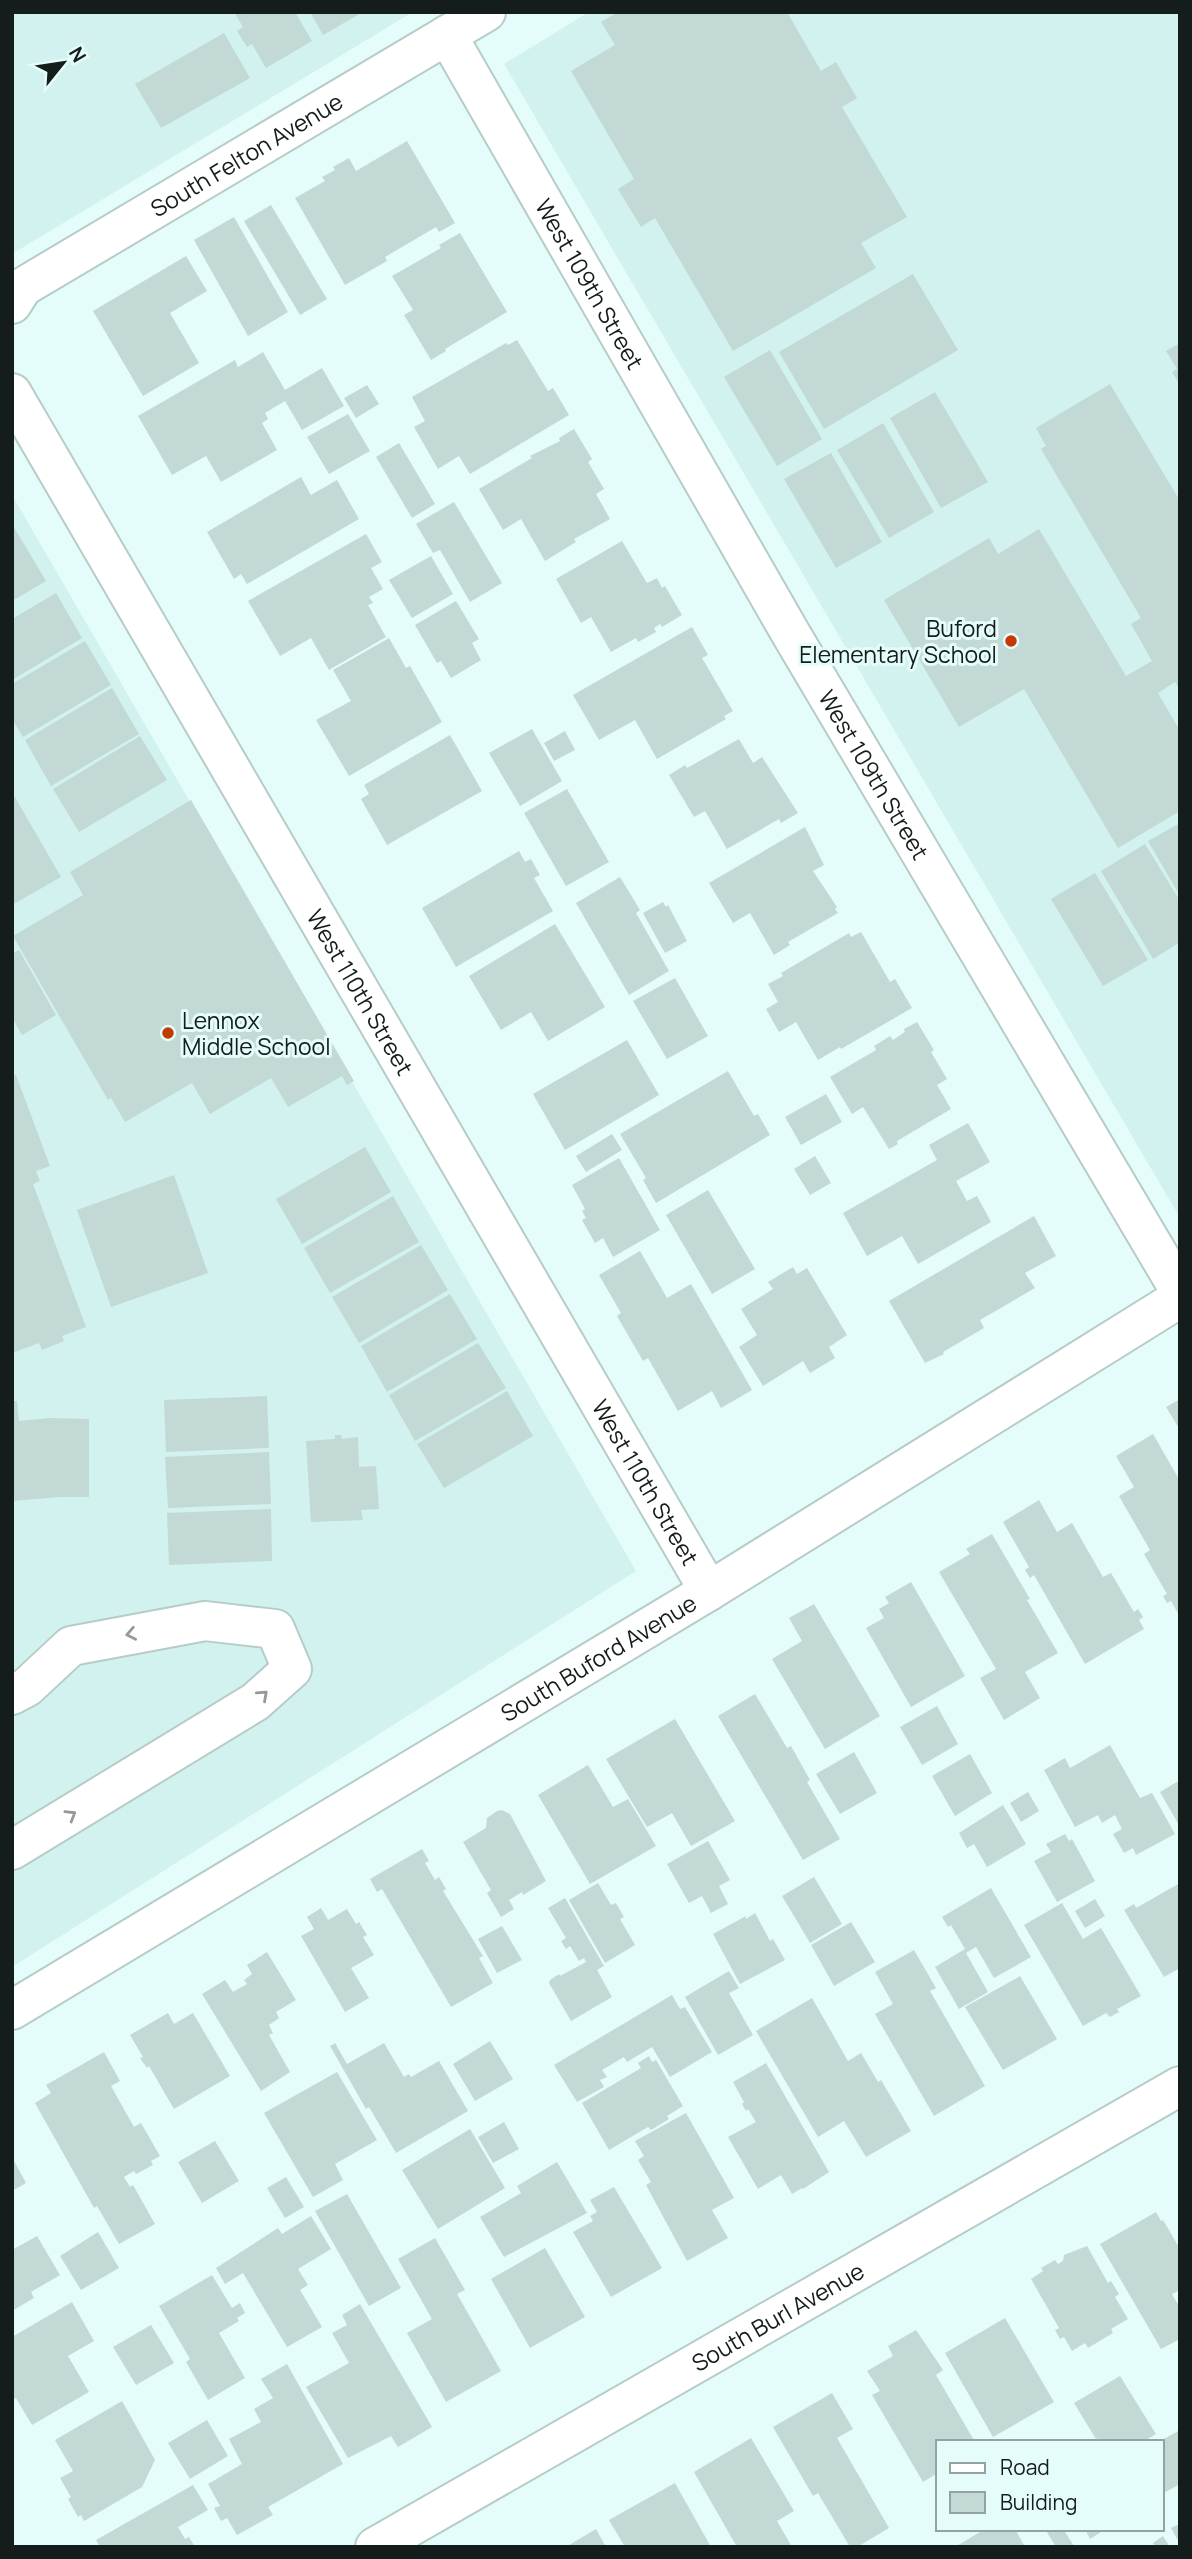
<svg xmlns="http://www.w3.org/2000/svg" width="1192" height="2559" viewBox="0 0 1192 2559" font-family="Manrope,sans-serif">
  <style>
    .built { fill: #d1f2ee }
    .building { fill: #c2d9d6 }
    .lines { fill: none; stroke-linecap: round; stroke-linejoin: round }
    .minor-casing { stroke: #b6ccc9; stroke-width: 42 }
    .minor { stroke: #fff; stroke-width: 38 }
    .oneway { stroke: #969999 }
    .poi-dot { fill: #c23b00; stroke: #e5fdfa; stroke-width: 2.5 }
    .labels { text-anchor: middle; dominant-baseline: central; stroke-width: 6; stroke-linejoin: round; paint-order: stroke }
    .street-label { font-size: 23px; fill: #151d1c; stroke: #e5fdfa }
    .poi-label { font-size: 23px; fill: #151d1c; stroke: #e5fdfa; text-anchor: end }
  </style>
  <rect width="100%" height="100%" fill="#e5fdfa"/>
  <!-- built -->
  <path class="built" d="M12,12H413L12,254Z
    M589,12H1180V1218L504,64Z
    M12,495L636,1571L12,1967Z"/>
  <!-- building -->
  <path class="building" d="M234,12H295L312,41L266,68L252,44L247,47L237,31L243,27Z
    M310,12H363L323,35Z
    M618,12H787L821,71L836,62L857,98L842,107L907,217L861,243L876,268L733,351L655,218L641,227L618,189L634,179L571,71L615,45L601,22Z
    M224,33L250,78L161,128L135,84Z
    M407,141L455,223L439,232L436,227L385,257L387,261L345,285L295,198L325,181L322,177L335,170L333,167L349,158L356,171Z
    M271,205L327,299L300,315L244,221Z
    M234,217L288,312L248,336L194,240Z
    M460,233L507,312L445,349L446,351L431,360L404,315L413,310L392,276L441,248L439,245Z
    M186,256L207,291L170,313L199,363L143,396L93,311Z
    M913,274L958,350L824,429L779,352Z
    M517,340L548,391L553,388L569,415L470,474L459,456L438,469L414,427L425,421L412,397L506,343L508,345Z
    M1180,343V385L1172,372L1177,369L1166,351Z
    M770,350L822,439L777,466L724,377Z
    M263,352L285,390L322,368L344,406L302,430L285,401L265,413L268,419L262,423L277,450L221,482L206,456L172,475L138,416L235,360L238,367Z
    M1110,384L1180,501V690L1175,682L1158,693L1180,731V811L1118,848L1024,689L959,727L884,600L989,538L998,554L1039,529L1126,676L1152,661L1131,624L1141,618L1041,449L1046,446L1036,428Z
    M367,385L379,404L356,418L344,398Z
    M935,392L988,482L941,508L890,418Z
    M348,414L370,451L329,474L307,437Z
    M883,423L934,512L889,538L837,450Z
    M574,429L592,459L588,462L604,489L596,494L610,519L574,539L576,542L545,561L521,519L503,530L479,489L532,458L530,456L560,441L559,438Z
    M399,443L435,504L412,518L376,457Z
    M831,453L882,542L836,568L784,479Z
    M301,477L311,495L337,480L359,519L247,584L241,574L234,579L207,532Z
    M454,502L502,583L470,602L440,550L433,553L416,524Z
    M12,524L46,581L12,601Z
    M366,534L382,562L371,568L383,589L369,597L373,603L368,605L386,637L329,670L311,638L280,656L248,601Z
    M622,541L647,583L657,578L662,588L665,586L682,615L662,627L660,624L654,628L656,632L638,642L636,638L611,652L591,617L581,623L556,579Z
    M431,556L453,594L412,618L389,580Z
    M56,593L82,638L12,680V619Z
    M456,601L479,639L472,643L481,660L451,678L441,661L437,663L415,625Z
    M692,627L708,655L702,658L733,711L724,716L726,719L657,759L635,720L599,740L573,695Z
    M389,638L406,668L410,666L442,722L349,776L316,720L351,701L333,670Z
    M85,641L111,685L23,737L12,719V684Z
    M112,688L139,734L51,786L25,740Z
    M532,729L562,781L520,806L489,753Z
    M565,731L575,750L554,761L544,743Z
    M450,735L482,791L387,845L361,799L369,794L364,785Z
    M140,736L167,780L79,832L53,789Z
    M739,739L753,763L762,757L798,813L781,823L779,819L727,849L705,811L694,817L669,775L685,765L687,768Z
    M567,789L609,862L566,886L524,813Z
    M12,792L61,877L12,905Z
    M191,800L354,1081L347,1085L342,1076L288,1107L271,1078L210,1114L192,1083L125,1122L111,1098L108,1100L13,936L83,895L70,872Z
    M1180,823V896L1148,841Z
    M805,827L824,865L813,871L837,907L835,909L838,913L788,942L790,945L774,955L750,913L733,923L709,883Z
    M1145,844L1180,901V942L1153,959L1101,871Z
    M519,851L525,862L531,859L540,875L534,878L553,911L456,967L422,908Z
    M1095,873L1148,960L1103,986L1051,899Z
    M620,877L640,910L636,913L669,971L629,995L576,903Z
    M663,902L666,907L668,905L687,941L665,953L643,913Z
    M555,924L605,1007L548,1041L531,1012L501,1030L469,976Z
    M861,932L890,982L895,979L912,1008L841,1049L840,1047L818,1060L796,1022L779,1032L766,1009L778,1002L768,984L783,976L781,973L849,933L851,937Z
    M19,950L56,1015L22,1035L12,1017V954Z
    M675,978L708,1036L667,1059L633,1001Z
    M917,1022L934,1050L931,1052L947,1079L937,1085L951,1109L897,1141L898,1144L889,1149L863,1107L852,1114L830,1077L876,1050L874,1046L890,1036L893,1040L905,1032L904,1029Z
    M627,1040L659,1095L565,1150L533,1094Z
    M728,1071L754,1116L758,1114L770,1135L656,1203L643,1180L646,1178L620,1134Z
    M16,1075L50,1166L36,1171L40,1181L33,1184L86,1327L62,1336L64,1341L42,1350L39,1343L12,1353V1076Z
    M826,1094L842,1122L801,1145L785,1117Z
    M968,1123L990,1162L956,1181L967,1201L977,1196L991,1222L918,1264L902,1236L867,1256L843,1213L937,1160L929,1145Z
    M612,1134L622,1150L586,1172L576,1156Z
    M365,1147L391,1192L302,1244L276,1199Z
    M815,1156L831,1183L810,1195L794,1169Z
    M619,1158L660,1230L613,1257L603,1238L595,1243L582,1220L586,1218L582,1211L585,1209L572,1185Z
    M174,1175L208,1273L111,1307L77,1210Z
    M708,1190L755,1269L712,1294L666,1215Z
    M393,1196L419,1242L330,1293L304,1248Z
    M1034,1216L1056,1256L1025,1273L1035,1288L980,1320L984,1328L943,1352L944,1354L925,1363L889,1301Z
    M421,1245L448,1290L359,1343L332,1297Z
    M640,1251L667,1298L691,1284L752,1390L721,1408L712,1391L678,1411L648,1358L643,1361L617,1316L621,1313L599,1275Z
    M793,1267L797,1274L807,1268L847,1335L829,1347L835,1358L810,1373L803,1361L763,1386L739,1347L757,1335L741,1309L773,1289L768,1282Z
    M450,1294L477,1339L387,1392L361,1346Z
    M478,1343L506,1388L415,1441L389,1395Z
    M507,1391L533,1436L444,1488L417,1444Z
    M267,1396L269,1448L166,1452L164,1400Z
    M1180,1399V1430L1166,1407Z
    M12,1401H17L19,1421L51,1418L89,1419V1497H59L12,1501Z
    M1153,1434L1180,1481V1617L1171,1601L1167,1603L1163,1596L1167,1594L1144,1554L1150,1550L1119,1496L1134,1487L1116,1456Z
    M335,1435H342L341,1439L358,1437L359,1467L376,1466L379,1509L361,1510L363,1520L311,1522L306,1441L335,1439Z
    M269,1452L271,1504L168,1508L165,1457Z
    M1039,1500L1057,1532L1072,1523L1103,1577L1111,1573L1134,1612L1138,1609L1143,1617L1139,1620L1144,1629L1085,1664L1034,1575L1030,1578L1025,1570L1029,1567L1003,1522Z
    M271,1509L272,1561L169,1565L167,1513Z
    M992,1534L1030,1599L1027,1600L1058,1653L1025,1672L1040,1698L1004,1720L980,1678L996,1669L939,1572L970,1554L966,1549Z
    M911,1582L965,1676L911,1707L866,1628L884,1618L879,1609L889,1603L885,1597Z
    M814,1604L880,1716L825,1749L772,1659L802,1641L789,1618Z
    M755,1694L787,1748L791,1746L810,1780L807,1782L840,1839L803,1860L718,1716Z
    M937,1706L958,1744L922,1765L900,1727Z
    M675,1719L735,1821L691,1846L672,1813L647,1827L606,1759Z
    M1110,1745L1140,1798L1152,1793L1175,1834L1136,1855L1133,1848L1124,1853L1113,1834L1122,1829L1115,1815L1102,1823L1098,1815L1075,1827L1044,1770L1065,1758L1070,1768Z
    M854,1752L877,1793L840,1814L816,1774Z
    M970,1754L992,1793L955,1816L932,1776Z
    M588,1765L613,1807L628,1799L656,1846L590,1884L538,1795Z
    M1180,1780V1827L1160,1792Z
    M1028,1792L1039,1811L1021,1822L1010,1803Z
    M1003,1805L1026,1844L987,1867L974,1844L967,1848L959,1833Z
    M502,1810L510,1814L546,1881L523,1895L522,1892L509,1900L514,1909L501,1917L487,1893L491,1890L463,1842L486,1828L487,1818L497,1811Z
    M1065,1834L1069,1841L1072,1839L1095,1881L1057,1902L1034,1861L1051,1852L1046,1844Z
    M708,1841L730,1880L719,1886L728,1904L711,1913L702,1896L689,1903L667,1864Z
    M422,1849L429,1861L425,1863L435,1880L439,1877L446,1889L443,1891L483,1956L479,1958L493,1983L451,2007L382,1889L377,1892L370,1879Z
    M814,1877L842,1924L810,1943L782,1896Z
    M598,1883L611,1905L616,1903L624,1917L620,1919L635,1945L605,1963L569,1900Z
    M1180,1883V1968L1164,1977L1124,1910L1134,1904L1136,1908Z
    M991,1888L1031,1957L994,1978L976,1947L966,1953L988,1992L959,2009L935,1967L965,1949L951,1925L948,1927L942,1917Z
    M565,1898L604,1966L597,1970L612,1997L571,2021L549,1983L550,1980L559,1974L560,1976L586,1962L584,1958L579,1961L570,1946L566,1949L561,1941L566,1938L548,1908Z
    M1095,1899L1105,1916L1085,1928L1075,1911Z
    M1062,1903L1083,1939L1101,1928L1141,1996L1117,2009L1119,2012L1110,2017L1106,2013L1083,2026L1024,1925Z
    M321,1908L328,1920L347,1909L356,1924L359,1922L367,1935L363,1937L374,1955L351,1968L369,1998L345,2012L301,1936L314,1929L307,1917Z
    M755,1913L770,1941L773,1939L785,1960L740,1984L713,1934L746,1916V1919Z
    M851,1922L875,1962L834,1986L811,1945Z
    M502,1926L522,1960L497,1973L478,1939Z
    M914,1950L936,1988L930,1991L985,2086L934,2116L875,2014L893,2004L875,1972Z
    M267,1952L296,2000L276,2012L279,2018L269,2025L273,2033L269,2035L290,2072L261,2091L202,1994L225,1980L233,1992L247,1984L244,1980L252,1974L247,1965Z
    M729,1971L739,1988L729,1993L753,2035L718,2055L685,1997Z
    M1020,1976L1057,2039L1003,2070L965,2007Z
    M672,1995L680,2009L685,2007L712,2052L670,2077L652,2047L627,2062L624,2057L602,2070L607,2077L600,2080L604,2087L577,2102L554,2065Z
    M812,1998L848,2061L861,2053L878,2082L881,2080L911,2131L866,2157L844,2121L818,2137L756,2031Z
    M168,2013L174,2024L193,2013L230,2076L174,2109L149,2066L147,2068L140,2058L143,2057L130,2035Z
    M490,2041L513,2079L475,2101L453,2064Z
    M335,2043L347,2064L384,2043L404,2077L409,2074L411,2077L439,2061L468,2111L396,2153L369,2107L366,2109L330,2046Z
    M104,2052L120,2081L111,2086L134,2127L141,2123L160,2156L151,2161L153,2165L136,2174L134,2171L124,2177L130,2187L133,2185L155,2224L119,2244L97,2206L94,2208L35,2103L51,2093L46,2085Z
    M649,2056L652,2062L656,2060L683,2106L667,2116L669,2119L651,2130L648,2127L609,2150L582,2103L641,2068L638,2063Z
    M766,2063L829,2172L803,2189L802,2188L792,2194L781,2175L758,2189L728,2137L756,2122L748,2109L746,2111L742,2104L744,2102L733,2082Z
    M337,2072L377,2140L335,2164L343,2180L313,2197L264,2113Z
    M686,2113L734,2198L712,2210L728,2238L687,2261L646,2185L651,2182L638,2160L644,2156L635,2141Z
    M504,2122L519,2149L493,2163L478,2137Z
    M470,2129L505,2188L438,2229L402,2170Z
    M215,2141L239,2181L202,2203L178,2162Z
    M12,2157L26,2183L12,2191Z
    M557,2162L587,2213L504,2257L480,2217L521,2193L517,2186Z
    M286,2177L304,2207L285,2218L267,2188Z
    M614,2187L662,2268L611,2297L573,2232L593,2221L590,2216L597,2212L590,2200Z
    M347,2194L401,2288L369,2306L315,2211Z
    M1156,2212L1161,2221L1163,2220L1180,2249V2290L1172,2294L1180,2308V2339L1161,2349L1100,2244Z
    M311,2216L331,2249L298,2269L308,2285L300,2290L322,2327L287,2347L243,2273L225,2284L216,2268L278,2228L282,2234Z
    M98,2232L119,2268L81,2290L60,2256Z
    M37,2236L60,2275L31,2292L34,2298L12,2311V2250Z
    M435,2238L465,2290L457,2294L501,2371L446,2402L407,2333L432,2319L398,2259Z
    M1087,2246L1108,2283L1111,2281L1119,2294L1115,2297L1128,2319L1111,2329L1113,2333L1088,2348L1085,2343L1072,2351L1064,2337L1060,2339L1055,2330L1059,2328L1031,2279L1043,2271L1041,2268L1055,2260L1058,2264L1063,2261L1064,2255Z
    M545,2248L585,2317L530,2348L491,2279Z
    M212,2275L232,2308L240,2303L245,2313L237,2318L239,2321L219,2333L245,2378L208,2400L186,2362L190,2359L159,2306Z
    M72,2302L94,2341L68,2356L89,2392L32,2425L16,2398L12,2400L14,2376L12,2337Z
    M360,2304L432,2427L398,2447L391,2436L348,2458L306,2387L349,2363L332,2333L347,2325L342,2315Z
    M1005,2318L1054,2402L993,2437L945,2353Z
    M151,2325L174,2363L136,2385L113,2347Z
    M916,2330L943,2370L936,2375L975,2442H938V2473L923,2482L872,2395L880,2391L867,2371L893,2356L888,2346Z
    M287,2364L343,2464L268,2507L273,2515L237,2535L227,2518L221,2521L214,2508L220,2506L208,2484L242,2464L229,2439L261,2422L254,2409L273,2398L261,2379Z
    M1120,2376L1156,2434L1143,2442H1100L1098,2438L1096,2439L1074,2403Z
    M832,2393L853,2429L837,2438L889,2528L857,2547H850L818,2493L813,2496L773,2427Z
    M122,2401L155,2460L142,2487L84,2521L81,2515L78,2517L68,2499L71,2497L60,2478L73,2471L55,2440Z
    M207,2420L228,2456L190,2479L168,2443Z
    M1180,2430V2484L1162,2494V2440Z
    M751,2438L794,2511L777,2521L792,2547H737L694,2472Z
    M675,2483L711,2547H625L609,2520Z
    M193,2485L208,2510L178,2527L185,2539L189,2537L195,2547H100L96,2540Z
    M1180,2524V2544L1171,2528Z
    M596,2529L606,2547H570L569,2545Z
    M985,2529H1015L1025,2547H955Z
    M1045,2529H1063L1074,2546L1056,2547Z
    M1085,2529H1106L1090,2539Z
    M1163,2536L1170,2547H1155L1153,2543Z"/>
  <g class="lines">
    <!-- minor casing -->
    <g class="minor-casing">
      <g id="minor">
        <path id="s1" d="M447,35L791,634L1180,1291"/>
        <path id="s2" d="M12,304L23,287L486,12"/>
        <path id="s3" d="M12,393L709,1591"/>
        <path d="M12,1695L27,1687L71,1646L205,1621L275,1629L292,1669L255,1702L12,1850"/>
        <path id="s4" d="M12,2010L709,1591L1180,1298"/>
        <path id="s5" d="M375,2547L1180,2086"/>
      </g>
    </g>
    <!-- minor -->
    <use href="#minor" class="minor"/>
  </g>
  <!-- one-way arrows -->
  <defs><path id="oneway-chevron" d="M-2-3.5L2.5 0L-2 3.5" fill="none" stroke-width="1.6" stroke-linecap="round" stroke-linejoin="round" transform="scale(1.75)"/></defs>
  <g class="oneway">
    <use href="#oneway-chevron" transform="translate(131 1634) rotate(169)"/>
    <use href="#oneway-chevron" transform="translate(263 1695) rotate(-42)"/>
    <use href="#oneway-chevron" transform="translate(71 1815) rotate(-31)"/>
  </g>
  <!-- markers -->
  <g class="poi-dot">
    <circle cx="1011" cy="641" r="7"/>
    <circle cx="168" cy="1033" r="7"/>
  </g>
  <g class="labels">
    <!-- street labels -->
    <g class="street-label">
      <text stroke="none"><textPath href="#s2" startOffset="280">South Felton Avenue</textPath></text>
      <text stroke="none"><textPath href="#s1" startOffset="287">West 109th Street</textPath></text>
      <text stroke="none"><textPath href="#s1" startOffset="854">West 109th Street</textPath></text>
      <text stroke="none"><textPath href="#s3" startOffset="693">West 110th Street</textPath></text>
      <text stroke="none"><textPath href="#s3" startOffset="1260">West 110th Street</textPath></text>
      <text stroke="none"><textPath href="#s4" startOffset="684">South Buford Avenue</textPath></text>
      <text stroke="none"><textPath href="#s5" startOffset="464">South Burl Avenue</textPath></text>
    </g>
    <!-- poi labels -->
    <g class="poi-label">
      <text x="997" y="628">Buford<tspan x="997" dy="26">Elementary School</tspan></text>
      <text x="182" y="1020" text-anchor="start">Lennox<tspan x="182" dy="26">Middle School</tspan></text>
    </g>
  </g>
  <!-- border -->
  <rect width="1192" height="2559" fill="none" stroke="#151d1c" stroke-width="28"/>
  <!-- legend -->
  <rect x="936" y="2440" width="228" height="91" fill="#e5fdfa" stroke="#92a3a1" stroke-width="2"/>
  <rect x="950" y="2463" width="35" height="10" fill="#ffffff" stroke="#92a3a1" stroke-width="2"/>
  <text x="1000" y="2475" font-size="21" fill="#151d1c">Road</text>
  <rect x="950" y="2492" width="35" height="21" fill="#c2d9d6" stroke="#92a3a1" stroke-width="2"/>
  <text x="1000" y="2510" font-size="21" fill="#151d1c">Building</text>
  <!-- north arrow -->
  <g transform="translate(63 63) rotate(60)" stroke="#e5fdfa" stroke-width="5" paint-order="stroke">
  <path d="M0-5L12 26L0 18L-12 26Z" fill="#151d1c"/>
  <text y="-10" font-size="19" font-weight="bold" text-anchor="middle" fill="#151d1c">N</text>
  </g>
</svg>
